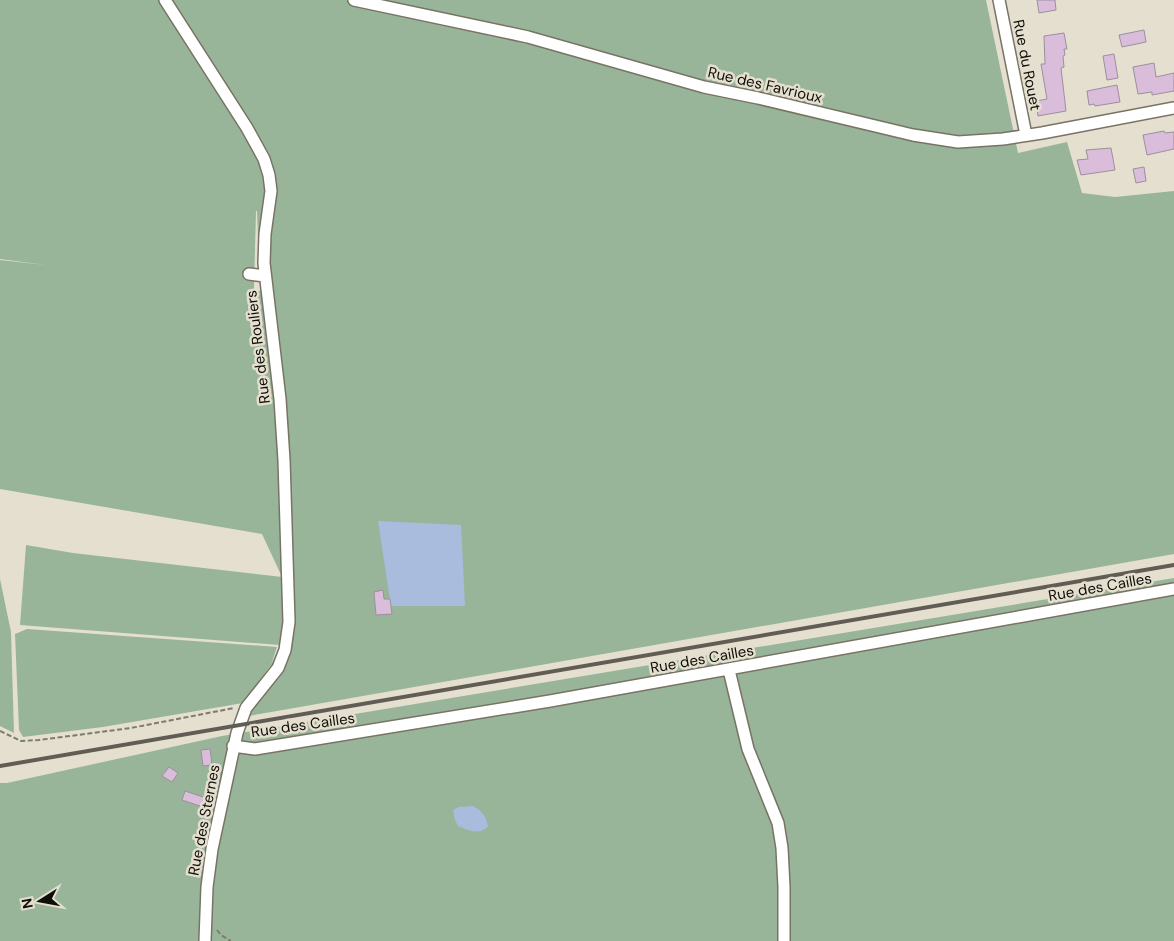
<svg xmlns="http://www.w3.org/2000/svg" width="1174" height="941" viewBox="0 0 1174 941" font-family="'DM Sans',sans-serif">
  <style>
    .green { fill: #98b59a; fill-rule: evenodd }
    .water { fill: #aabcdd }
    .building { fill: #d9bddb; stroke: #9c909d }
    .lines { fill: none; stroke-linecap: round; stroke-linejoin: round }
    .minor-casing { stroke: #787364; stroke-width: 14 }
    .path { stroke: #7e7a6f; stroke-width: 2; stroke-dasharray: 5 2.5; stroke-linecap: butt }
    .minor { stroke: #fff; stroke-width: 11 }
    .rail { stroke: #615d54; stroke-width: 4 }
    .labels { text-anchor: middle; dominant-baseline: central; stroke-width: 5; stroke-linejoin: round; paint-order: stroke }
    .street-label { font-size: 15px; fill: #100e09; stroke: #e5dfcf }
  </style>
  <rect width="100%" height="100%" fill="#e5dfcf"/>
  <!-- green -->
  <path class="green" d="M0,0H986L1018,153L1067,142L1082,193L1115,197L1174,191V554L249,716L271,665L243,703L103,727L23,737L19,730L15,634L27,629L277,647L271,665L280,645L20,625L26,545L73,553L282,577L262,534L0,489V260L46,265L0,259ZM256,211H257L260,291L254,290Z
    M1174,578V941H0V783H7L222,736Z
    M0,579L11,632L14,733L0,726Z"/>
  <!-- water -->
  <path class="water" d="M378,521L461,525L465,606H391Z
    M473,806C482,811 486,816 488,826C480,836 468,830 458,826L455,820L453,810L459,807Z"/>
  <!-- building -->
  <path class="building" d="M1037,0H1055L1056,10L1039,13Z
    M1144,30L1146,42L1122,47L1119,35Z
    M1064,33L1067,49H1064L1065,55L1063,56L1064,67L1061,68L1066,111L1038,116L1036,101L1047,99L1041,64H1045L1044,36Z
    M1114,54L1118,78L1107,80L1103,56Z
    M1154,63L1156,77L1174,73V91L1152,95V92L1138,94L1133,67Z
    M1117,85L1120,102L1095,106L1094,104L1089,105L1087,91Z
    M1164,131L1165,133L1174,132V149L1147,155L1143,135Z
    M1111,148L1115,170L1081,175L1077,160L1088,159L1086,150Z
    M1144,167L1146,181L1136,183L1133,169Z
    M383,590L384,599H390L392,614L376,615L374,592Z
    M210,749L212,765L203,766L201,750Z
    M169,767L178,773L172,782L162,776Z
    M185,791L209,799L206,808L182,800Z"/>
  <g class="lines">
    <!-- minor casing -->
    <g class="minor-casing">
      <path id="minor" d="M165,0L247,128L264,159L269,175L271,191L265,234L264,263L280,399L284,460L289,622L285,650L278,668L246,708L237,733L212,849L207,887L205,941
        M354,0L528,37L704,87L758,98L913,135L958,142L1003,139L1042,133L1174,108
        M999,0L1026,135
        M249,274L265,276
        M729,670L748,749L778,823L782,848L784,887V941
        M233,746L255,749L550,701L1174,589"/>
    </g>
    <!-- path -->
    <path class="path" d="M0,731L21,741L39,740L131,728L234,708
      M217,930L221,935L231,941"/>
    <!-- minor -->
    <use href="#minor" class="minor"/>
    <!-- rail -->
    <path class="rail" d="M0,766L1174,565"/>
  </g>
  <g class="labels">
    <!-- street labels -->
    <g class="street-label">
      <text transform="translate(1027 65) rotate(79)">Rue du Rouet</text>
      <text transform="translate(765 85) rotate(13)">Rue des Favrioux</text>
      <text transform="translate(258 347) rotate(-97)">Rue des Rouliers</text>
      <text transform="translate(1100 587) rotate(-10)">Rue des Cailles</text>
      <text transform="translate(702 659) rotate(-10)">Rue des Cailles</text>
      <text transform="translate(303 725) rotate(-8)">Rue des Cailles</text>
      <text transform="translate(204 820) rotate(-79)">Rue des Sternes</text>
    </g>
  </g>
  <!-- north arrow -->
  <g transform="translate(40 901) rotate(259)" stroke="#e5dfcf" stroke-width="4" paint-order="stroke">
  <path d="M0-4L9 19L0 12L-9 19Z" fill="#100e09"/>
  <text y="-8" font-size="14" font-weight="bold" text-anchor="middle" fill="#100e09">N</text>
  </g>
</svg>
